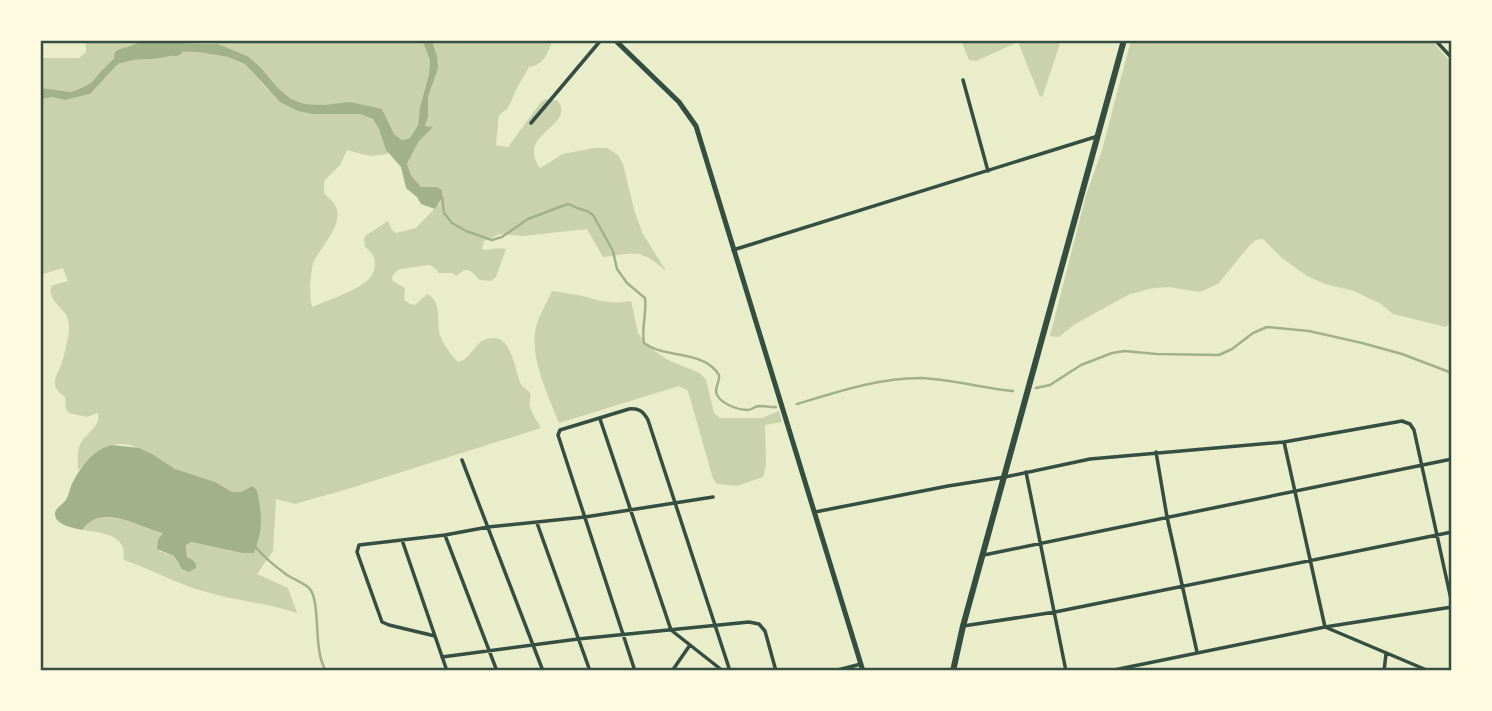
<svg xmlns="http://www.w3.org/2000/svg" width="1492" height="711" viewBox="0 0 1492 711" font-family="Rubik,sans-serif">
  <style>
    .green { fill: #cad2ad }
    .water { fill: #a3b18a }
    .lines { fill: none; stroke-linecap: round; stroke-linejoin: round }
    .stream { stroke: #a3b18a; stroke-width: 2.5 }
    .river { stroke: #a3b18a; stroke-width: 14 }
    .minor { stroke: #344e41; stroke-width: 3.5 }
    .secondary { stroke: #344e41; stroke-width: 5 }
    .primary { stroke: #344e41; stroke-width: 6 }
    .neatline { fill: none; stroke: #344e41; stroke-width: 2.5 }
  </style>
  <rect width="100%" height="100%" fill="#e9edc9"/>
  <!-- green -->
  <path class="green" d="M83,40H422L430,60L429,74L420,107L418,125L410,138L402,140L394,134L382,109L305,104L291,99L278,88L261,68L218,44H200L157,41L125,48L102,70L92,82L71,92L42,88L40,86V58H79L86,52V46Z
    M432,40H550L551,45C545,57 544,64 529,67L517,88L508,108L499,115L496,145L508,147L541,102L546,99L558,101C576,127 515,133 540,168L563,154L594,148H607L618,155L623,164L635,213L643,234L666,271C640,248 635,253 603,257L587,229L523,236L500,234L484,241L482,249C488,252 496,246 506,249L496,277L491,281L480,280C471,273 469,263 457,276L452,273H439C437,270 434,267 430,265C428,265 402,269 400,269C395,271 394,274 392,278L393,281L405,288L404,300L410,304L415,305L427,294C443,302 436,321 440,335C443,344 449,352 455,359L458,362C472,359 474,342 487,339C513,331 514,372 522,386C524,388 529,391 530,393C531,398 528,404 531,409C533,416 538,422 541,428L351,488L295,504L276,499L273,551L257,574L288,588L297,613C267,603 236,601 206,592C177,584 151,569 124,560C123,556 124,552 123,548C119,533 94,532 82,530C102,502 138,528 164,533L159,551L174,556L179,565L193,570L196,565L193,560L187,557L186,544L191,542L254,553C264,528 262,515 257,490L252,486L241,492H232C213,485 192,479 175,469C155,459 133,437 109,446C94,452 90,461 78,470C78,463 77,454 79,447C84,433 101,428 98,413L87,417L69,413L66,409L65,397C48,385 56,378 62,363C64,356 69,336 69,329C70,308 53,308 50,290L53,285L68,281L63,268L40,275V100L51,97L65,100L90,94L116,66L127,56L140,51L198,52L228,57L245,64L268,90L313,114H360L368,116L377,123L388,154L370,156L347,150L340,165L324,181V193C327,197 333,201 335,205C346,225 318,248 313,264C310,275 309,297 312,307C328,300 348,294 363,284C377,275 380,257 365,247L364,240L365,236L388,221L392,230L396,233L416,228L440,203L442,198V190L437,187H421L411,175L407,164L419,141L432,127L425,126L428,117V98L437,56Z
    M961,40H1061L1043,95L1040,97L1018,42L976,61L969,60Z
    M1131,40H1431L1452,63V320L1446,327L1393,314L1381,304L1354,291L1325,284L1307,276L1282,258L1263,239L1256,240L1250,245L1218,284L1200,292L1169,287L1154,288L1130,294L1075,324L1059,337L1050,336L1086,195L1102,150Z
    M552,291C563,293 575,294 586,297C603,302 613,304 631,301L638,333L646,345L668,360L700,373L706,380L714,413L720,418H762L779,411L782,422L765,425L766,466L763,477L737,486L717,484L713,479L688,391L679,386L559,423C549,397 531,361 535,332C536,320 547,303 552,291Z"/>
  <!-- water -->
  <path class="water" d="M422,40H432L437,56L438,68L428,97V117L425,126L433,127L419,141L407,164L411,175L421,187H437L442,190V198L435,209L421,204L417,197L406,188L401,167L386,150L379,129L373,119L360,114H313L298,111L280,102L245,64L228,57L198,52L140,51L127,56L116,66L90,94L65,100L51,97L40,100V89L42,88L71,92L83,87L92,82L102,70L125,48L143,41L200,44H218L249,57L261,68L278,88L291,99L305,104L324,105L350,102L382,109L394,134L402,140L410,138L418,125L420,107L429,74L430,60Z
    M112,445L139,448L152,454L175,469L215,482L232,492H241L252,486L257,490C262,515 264,528 254,553H243L191,542L186,545L187,557L193,560L196,564V568L189,572L182,569L174,556L157,549L158,540L163,533C137,527 102,502 82,530C74,528 55,525 55,514C55,508 62,505 65,501C69,496 69,491 71,486C79,469 93,449 112,445Z"/>
  <g class="lines">
    <!-- stream -->
    <path class="stream" d="M442,197L444,213L452,223L466,231L492,240L502,237L528,219L565,205L569,204L577,208L587,211L593,215L613,251L617,269L627,283L645,298C647,313 641,329 644,343C666,359 704,350 719,375C720,380 716,386 716,391C717,403 738,410 748,410C754,409 753,407 759,406C764,406 770,407 776,407
      M1036,388L1050,385L1081,365L1112,353L1125,351L1156,354L1219,355L1232,349L1253,333L1267,327L1309,331L1362,343L1402,354L1452,373
      M797,404C837,392 878,378 920,378C951,379 982,388 1013,391
      M254,545C262,556 276,567 287,575C293,579 305,583 310,589C321,604 313,649 325,669L329,671"/>
    <!-- river -->
    <path class="river" d="M121,56C134,51 145,53 158,51C165,50 169,48 176,49"/>
    <!-- minor -->
    <path class="minor" d="M1435,40L1452,58
      M963,80L988,171
      M531,123L601,40
      M733,250L1095,137
      M600,419L671,630L723,671
      M1284,442L1325,627L1429,671
      M1156,452L1167,517L1197,652
      M462,460L543,671
      M1026,472L1066,671
      M815,512L948,486L1005,477L1090,459L1284,442L1402,421L1410,424L1414,430L1452,604
      M537,523L590,671
      M445,535L497,671
      M402,540L447,671
      M984,555L1452,459
      M963,626L1055,612L1452,532
      M435,636L389,625L382,622L357,552L359,545L445,535L488,527L585,517L713,497
      M442,657L578,639L749,622L759,624L765,631L776,671
      M635,671L558,435L560,430L629,409C639,408 643,411 648,420L730,671
      M672,671L690,645
      M834,671L861,664
      M1109,671L1325,627L1452,607
      M1384,671L1386,654"/>
    <!-- secondary -->
    <path class="secondary" d="M615,40L679,102L696,126L863,671"/>
    <!-- primary -->
    <path class="primary" d="M953,671L963,626L1124,40"/>
  </g>
  <!-- border -->
  <rect width="1492" height="711" fill="none" stroke="#fefae0" stroke-width="84"/>
  <rect x="42" y="42" width="1408" height="627" class="neatline"/>
</svg>
